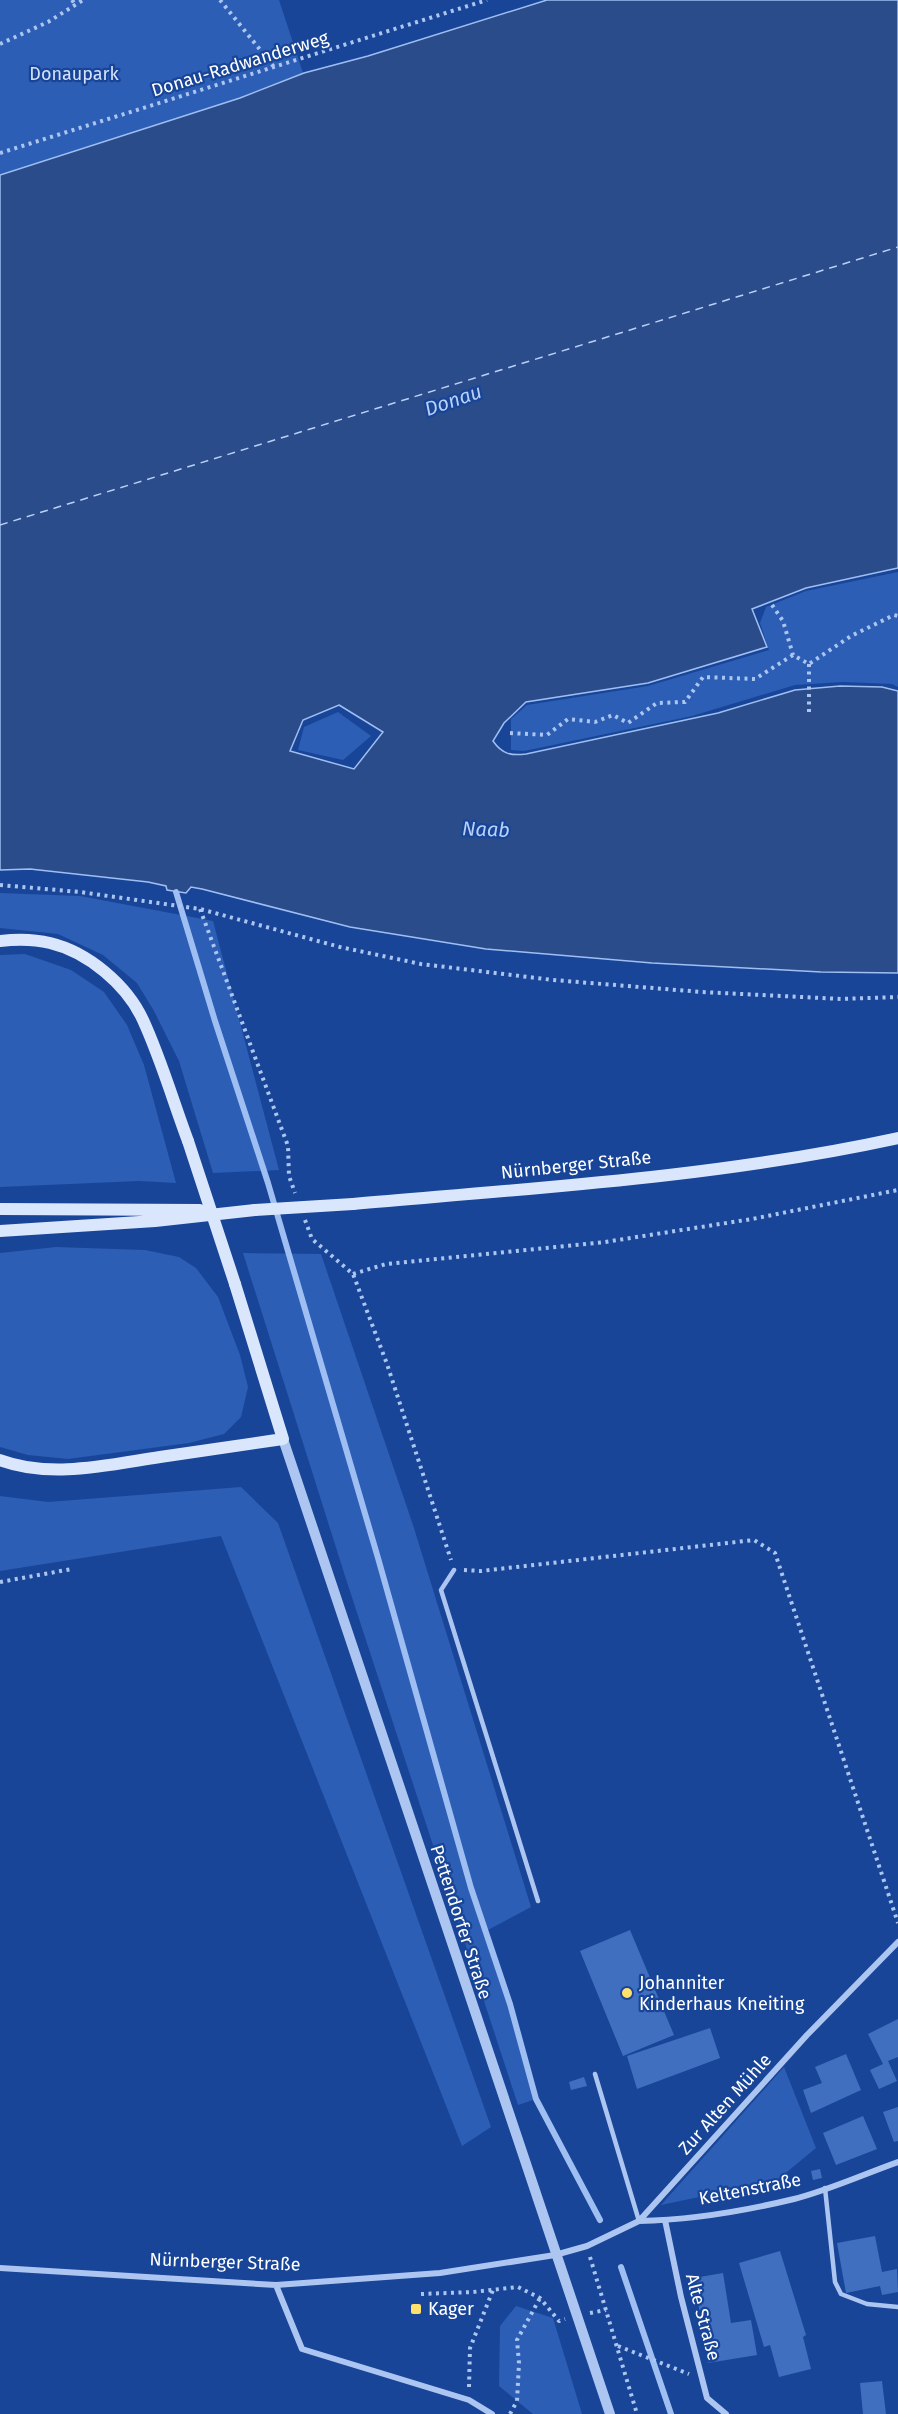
<svg xmlns="http://www.w3.org/2000/svg" width="898" height="2414" viewBox="0 0 898 2414" font-family="'Fira Sans',sans-serif">
  <style>
    .green { fill: #2c5eb6 }
    .water { fill: #2b4c8a; stroke: #9fbff3; stroke-width: 1.5; fill-rule: evenodd }
    .lines { fill: none; stroke-linecap: round; stroke-linejoin: round }
    .stream { stroke: #9fbff3; stroke-width: 6 }
    .ferry { stroke: #b9d0f8; stroke-width: 1.5; stroke-dasharray: 8 6; stroke-linecap: butt }
    .building { fill: #416fbf }
    .path { stroke: #acc6f1; stroke-width: 4; stroke-dasharray: 3 4.5; stroke-linecap: butt }
    .service { stroke: #acc6f1; stroke-width: 4.5 }
    .minor { stroke: #acc6f1; stroke-width: 6 }
    .tertiary { stroke: #acc6f1; stroke-width: 10 }
    .secondary { stroke: #dae6fc; stroke-width: 12 }
    .secondary-bridge { stroke: #dae6fc; stroke-width: 12 }
    .poi-dot { fill: #ffe16c; stroke: #184598; stroke-width: 2 }
    .labels { text-anchor: middle; dominant-baseline: central; stroke-width: 4.5; stroke-linejoin: round; paint-order: stroke }
    .street-label { font-size: 18px; fill: #fff; stroke: #184598 }
    .park-label { font-size: 18px; fill: #d3e2fc; stroke: #184598 }
    .poi-label { font-size: 18px; fill: #fff; stroke: #184598; text-anchor: start }
    .water-label { font-size: 20px; font-style: italic; fill: #b9d0f8; stroke: #184598 }
  </style>
  <rect width="100%" height="100%" fill="#184598"/>
  <!-- green -->
  <path class="green" d="M0,0H279L303,73L240,98L0,175Z
    M898,572V687L892,684L843,682L795,685L692,716L524,751L511,750V719L527,705L648,686L769,650L760,623L766,607L806,591Z
    M338,712L371,736L343,760L298,750L304,727Z
    M0,893L80,896L213,921L279,1170L213,1173L179,1061L154,1011L137,983L103,955L58,934L0,928Z
    M25,954L71,970L104,992L127,1025L144,1065L176,1183L139,1181L0,1187V955Z
    M56,1247L145,1250L179,1257L196,1268L218,1297L240,1355L248,1387L241,1417L224,1434L189,1443L68,1459L28,1455L0,1447V1253Z
    M243,1253L321,1254L413,1525L531,1907L486,1931L510,2004L536,2099L518,2105L345,1576Z
    M241,1487L278,1523L491,2127L462,2146L221,1536L0,1571V1496L48,1502Z
    M784,2067L816,2148L776,2181L661,2205Z
    M516,2306L553,2318L582,2414H533L499,2386L500,2326Z"/>
  <!-- water -->
  <path class="water" d="M547,0H898V568L806,588L752,609L767,647L648,683L526,702L504,723L493,741C502,754 511,756 526,754L718,713L795,690L840,686L882,687L898,691V973L821,972L652,963L486,949L350,927L202,889L191,887L186,893L167,890L166,886L148,882L30,869L0,870V175L240,98L304,73L368,56ZM339,705L383,732L354,769L290,751L303,720Z"/>
  <g class="lines">
    <!-- stream -->
    <path class="stream" d="M176,892L215,1021L268,1183L378,1558L471,1888L510,2004L536,2099L600,2220
      M621,2267L671,2414"/>
    <!-- ferry -->
    <path class="ferry" d="M0,525L898,247"/>
  </g>
  <!-- building -->
  <path class="building" d="M630,1930L674,2035L623,2056L580,1951Z
    M898,2019V2057L888,2061L897,2081L879,2089L870,2070L883,2064L868,2034Z
    M710,2028L720,2058L637,2089L627,2056Z
    M846,2054L861,2090L811,2113L803,2090L822,2083L815,2067Z
    M584,2077L587,2086L571,2090L569,2082Z
    M898,2107V2141L894,2142L883,2112Z
    M863,2116L877,2149L836,2165L823,2133Z
    M820,2169L822,2178L813,2180L811,2171Z
    M875,2236L882,2272L897,2269L898,2292L882,2295L880,2286L846,2293L837,2243Z
    M780,2251L806,2335L803,2337L811,2369L779,2377L770,2345L764,2347L739,2263Z
    M723,2273L731,2323L751,2320L757,2355L708,2363L694,2278Z
    M882,2381L886,2414H863L860,2383Z"/>
  <g class="lines">
    <!-- path -->
    <path class="path" d="M72,0L76,6
      M220,0L274,67
      M0,44L48,22L83,0
      M0,153L487,0
      M772,605L783,621L793,655
      M809,664V715
      M510,733L547,735L568,719L595,722L613,715L628,723L657,703L685,702L703,677L755,679L793,655L809,664L851,636L894,615L898,616
      M0,885L80,892L200,909L340,947L421,964L553,980L702,992L841,999L898,997
      M200,909L288,1146L289,1176L295,1193
      M305,1220L312,1239L353,1274L387,1364L451,1560
      M353,1274L386,1264L605,1242L752,1219L898,1190
      M464,1570L481,1571L754,1540L775,1553L898,1923
      M0,1582L72,1569
      M590,2257L637,2414
      M421,2294L473,2292L518,2287L540,2298L559,2321L565,2319
      M590,2313L606,2310
      M618,2346L689,2374
      M469,2387L470,2348L493,2290
      M510,2414L517,2401L519,2363L517,2340L540,2298"/>
    <!-- service -->
    <path class="service" d="M454,1570L441,1590L538,1901
      M595,2074L639,2221
      M825,2188L835,2282L841,2294L867,2304L898,2307"/>
    <!-- minor -->
    <path class="minor" d="M665,2220L681,2297L707,2398L726,2414
      M639,2221C690,2220 744,2211 794,2199C829,2190 864,2174 898,2162
      M0,2268L276,2285L440,2273L555,2255L587,2246L639,2221L807,2035L898,1942
      M276,2285L302,2349L469,2400L492,2414"/>
    <!-- tertiary -->
    <path class="tertiary" d="M283,1439L610,2414"/>
    <!-- secondary -->
    <path class="secondary" d="M0,941C16,939 34,939 50,943C88,952 127,985 143,1020C161,1059 173,1101 188,1141
      M353,1204C535,1188 719,1177 898,1138
      M0,1209L200,1210
      M0,1231L155,1221L255,1210
      M0,1460C51,1479 107,1465 160,1457C201,1451 242,1445 283,1439L235,1284"/>
    <!-- secondary-bridge -->
    <path class="secondary-bridge" d="M188,1141L235,1284
      M255,1210L353,1204"/>
  </g>
  <!-- markers -->
  <g class="poi-dot">
    <circle cx="627" cy="1993" r="6"/>
    <rect x="410" y="2303" width="12" height="12" rx="3"/>
  </g>
  <g class="labels">
    <!-- street labels -->
    <g class="street-label">
      <text transform="translate(240 64) rotate(-17)">Donau-Radwanderweg</text>
      <text transform="translate(576 1165) rotate(-6)">Nürnberger Straße</text>
      <text transform="translate(461 1922) rotate(72)">Pettendorfer Straße</text>
      <text transform="translate(725 2104) rotate(-48)">Zur Alten Mühle</text>
      <text transform="translate(750 2189) rotate(-11)">Keltenstraße</text>
      <text transform="translate(225 2262) rotate(2)">Nürnberger Straße</text>
      <text transform="translate(703 2317) rotate(75)">Alte Straße</text>
    </g>
    <!-- park labels -->
    <g class="park-label">
      <text x="74" y="74">Donaupark</text>
    </g>
    <!-- poi labels -->
    <g class="poi-label">
      <text x="639" y="1983">Johanniter<tspan x="639" dy="21">Kinderhaus Kneiting</tspan></text>
      <text x="428" y="2309">Kager</text>
    </g>
    <!-- water labels -->
    <g class="water-label">
      <text transform="translate(453 400) rotate(-19)">Donau</text>
      <text transform="translate(486 829) rotate(2)">Naab</text>
    </g>
  </g>
</svg>
